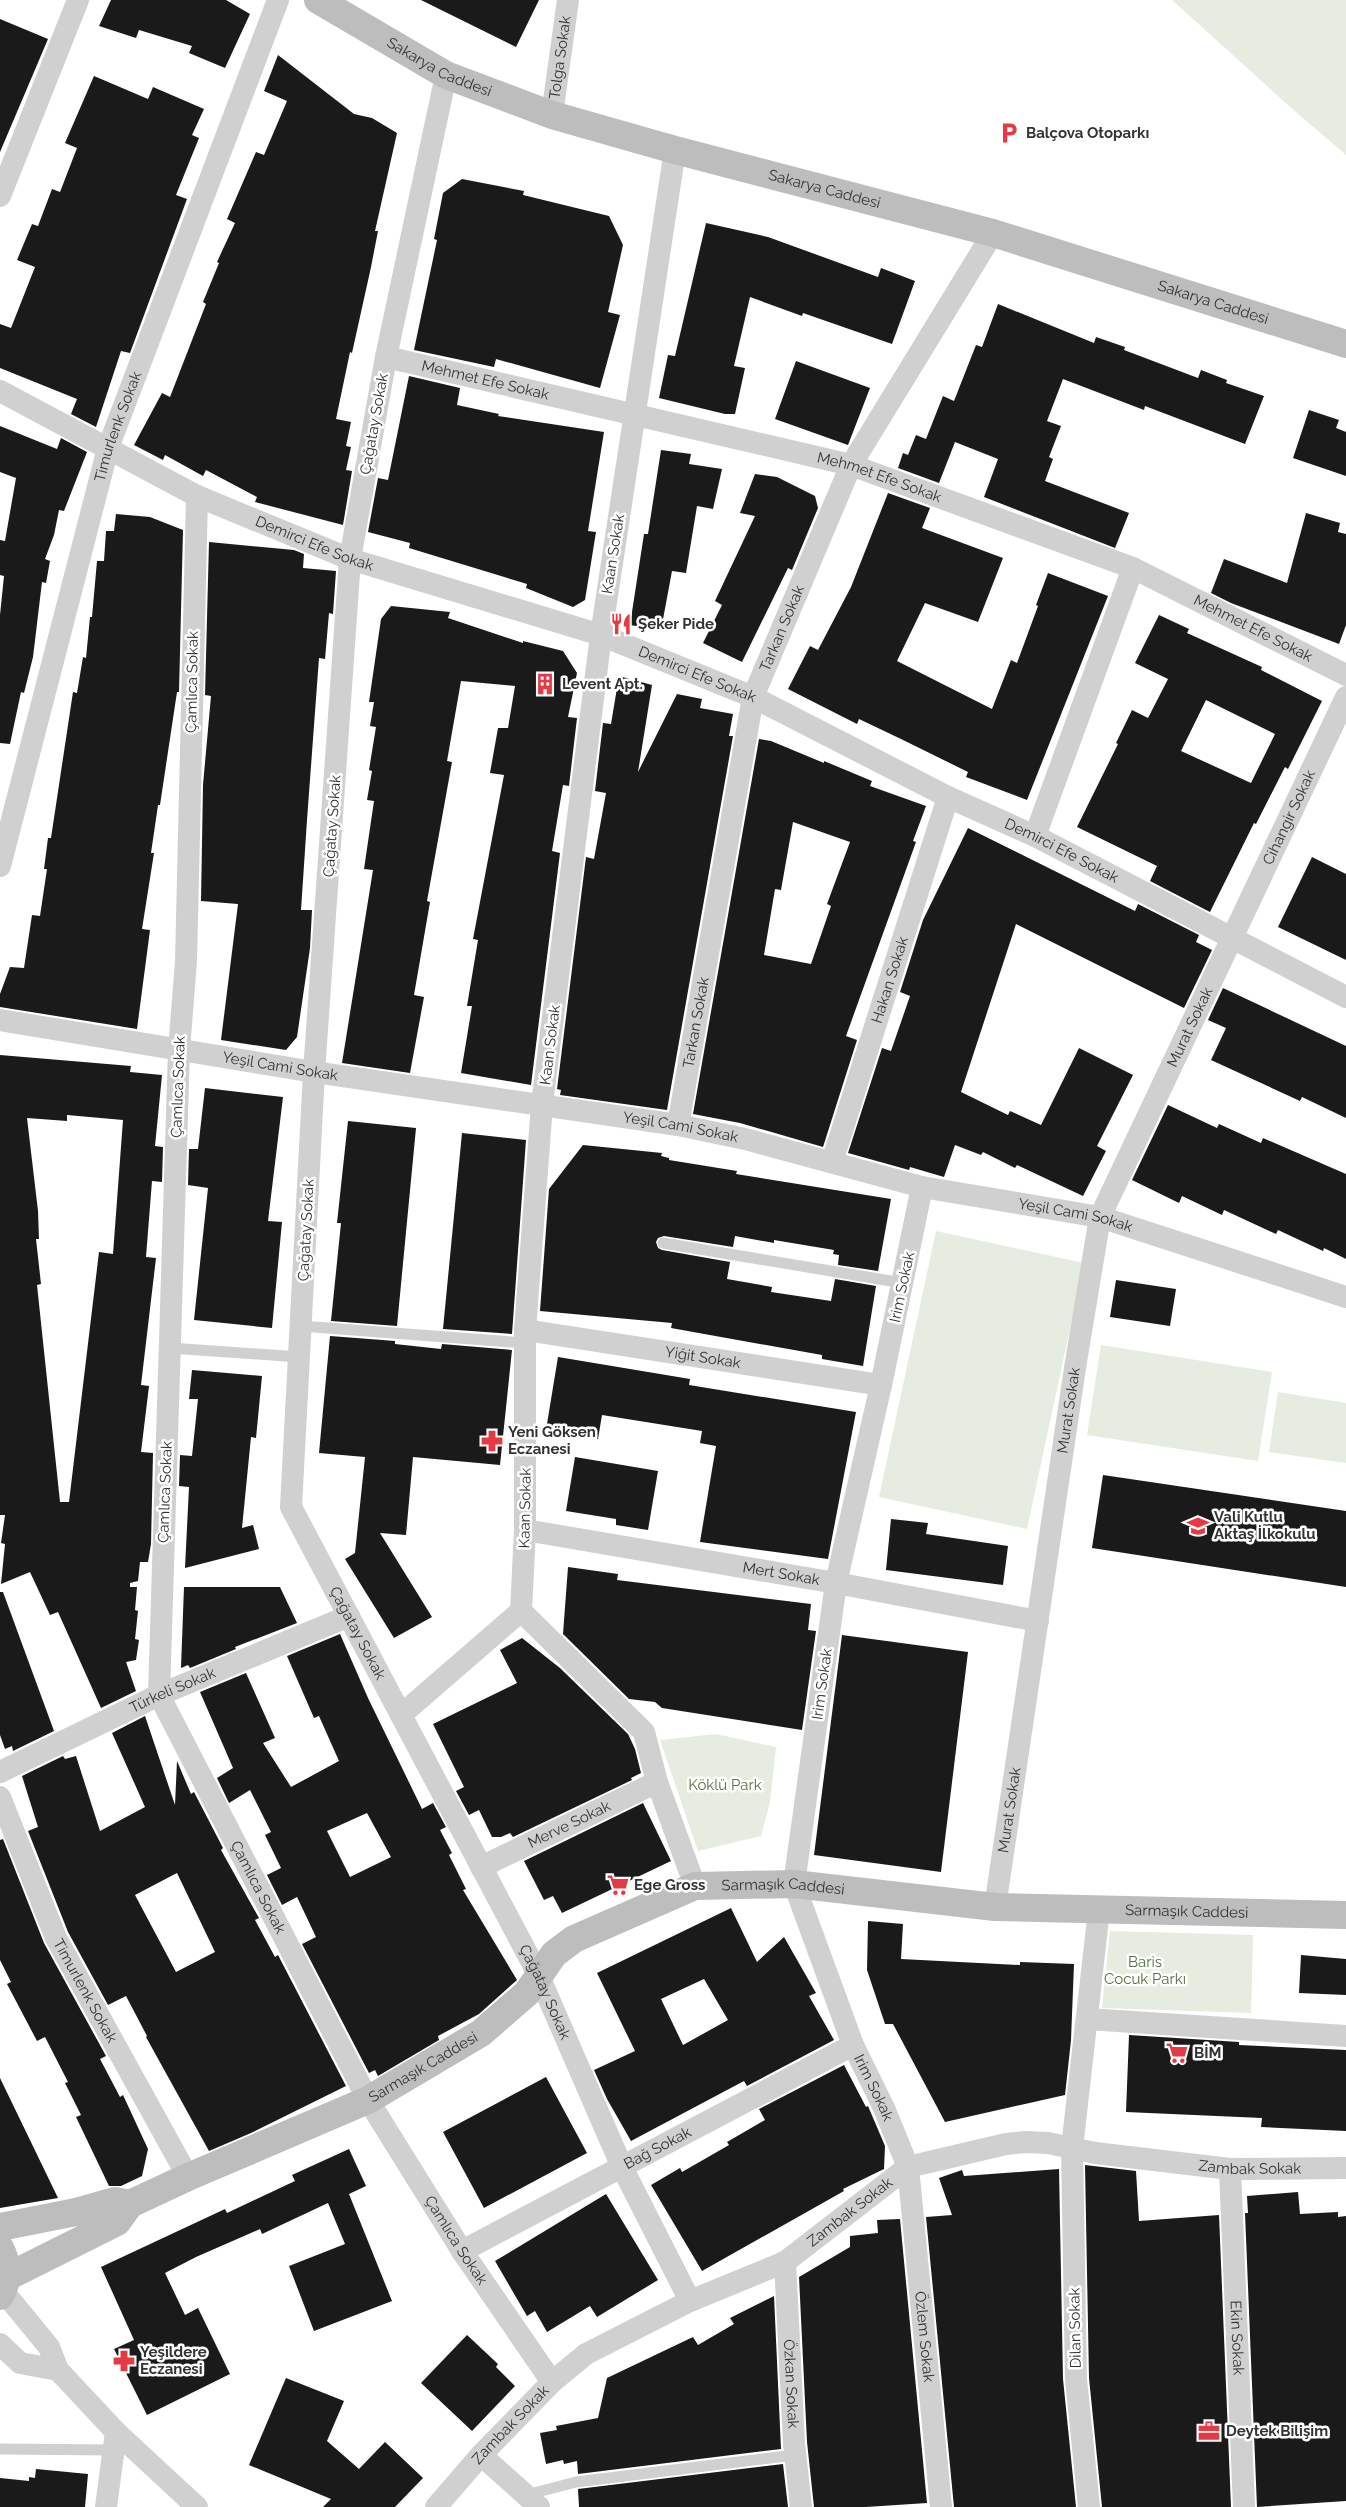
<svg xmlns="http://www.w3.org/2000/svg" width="1346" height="2507" viewBox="0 0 1346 2507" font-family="Raleway,sans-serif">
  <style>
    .green { fill: #e6ecdf }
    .building { fill: #1a1a1a; fill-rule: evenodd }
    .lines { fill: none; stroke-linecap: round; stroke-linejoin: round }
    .service { stroke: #d0d0d0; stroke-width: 11 }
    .minor { stroke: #d0d0d0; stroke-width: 22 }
    .secondary { stroke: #bdbdbd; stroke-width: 28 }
    .labels { text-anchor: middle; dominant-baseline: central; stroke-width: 5; stroke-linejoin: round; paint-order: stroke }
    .street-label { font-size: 15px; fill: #333; stroke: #fff }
    .poi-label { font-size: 15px; font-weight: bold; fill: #333; stroke: #fff; text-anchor: start }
    .park-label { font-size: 15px; fill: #56703f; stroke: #fff }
  </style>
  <rect width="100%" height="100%" fill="#fff"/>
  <!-- green -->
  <path class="green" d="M1172,0H1346V155L1289,106Z
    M936,1231L1084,1263L1027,1529L879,1497Z
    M1101,1345L1272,1372L1258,1461L1087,1435Z
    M1278,1392L1346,1403V1463L1269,1452Z
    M716,1734L776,1747L770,1802L761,1836L698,1851L660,1740Z
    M1110,1931L1253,1935L1251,2013L1102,2008Z"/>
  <!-- building -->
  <path class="building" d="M111,0H226L250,14L225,68L189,53L192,46L139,30L136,38L99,26Z
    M421,0H539L516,47Z
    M0,19L48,39L0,152Z
    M278,55L354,114L372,118L397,133L375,231H378L371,267L352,353L350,352L336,419L351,422L346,446L351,447L346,470L352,471L343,525L255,502L257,497L206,470L203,476L165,455L163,460L134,445L162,393L170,397L206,304L203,302L219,263L217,262L235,223L227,219L256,152L264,155L287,101L264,91Z
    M94,76L148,99L153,87L204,109L192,135L199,138L176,195L187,199L130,353L121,351L96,427L71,414L77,399L0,368V324L11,328L35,267L17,260L32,224L38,226L52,189L60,192L77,148L65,143Z
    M462,179L524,191L523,195L609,216L623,245L608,312L620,315L600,388L496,359L494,367L414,350L437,240L434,239L443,193Z
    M706,223L768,237L878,277L881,268L915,281L892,344L803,313L802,316L750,297L734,366L745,368L735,414H725L659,398L668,355L675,356Z
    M998,304L1094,343L1096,337L1125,347L1124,350L1198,378L1201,370L1227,380L1226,383L1264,396L1245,444L1145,406L1144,410L1063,379L1047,421L1061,426L1049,457L1053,459L1045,481L1129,513L1115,548L984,497L998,459L955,442L939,483L898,468L903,453L908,455L916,435L926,439L943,396L954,401L976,345L982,347Z
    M796,361L870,388L848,445L775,419Z
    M409,376L460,388L457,405L499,414L498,416L604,432L588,531L596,532L585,600L573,607L526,588L527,584L409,548L410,543L368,532L378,478L388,480Z
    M1309,410L1339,420L1336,428L1346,432V476L1293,458Z
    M0,426L57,449L61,438L87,452L64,511L59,510L54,535L45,559L50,561L46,583L42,582L33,657L24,693L21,692L10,744L0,743V615L4,576L0,575V540L5,541L16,478L0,472Z
    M661,450L691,454L689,464L722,469L713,509L697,506L686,573L672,571L661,630L630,625L644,534H648Z
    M755,474L777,477L815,496L818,508L792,570L788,568L742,662L703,643L722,605L715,601L755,516L740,513Z
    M888,493L930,508L922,528L1003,558L978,622L925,603L897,661L992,709L1011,660L1017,663L1038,606L1036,605L1048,573L1108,596L1027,800L966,777L968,772L901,739L859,719L857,724L788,689L810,646L818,650L851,587Z
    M1306,513L1340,523L1338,532L1346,534V625L1339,644L1231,603L1211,593L1224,559L1287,583Z
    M116,514L150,517L183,530L179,692H177L160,805H158L151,853H154L142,929L150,930L137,1029L0,1007V994L10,967L24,968L32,915L40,916L47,869H44L48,838H51L73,692L77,693L83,657L86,658L90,617H92L97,561H104L106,531H114Z
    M209,542L294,550L304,554L303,568L336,571L333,614L329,613L325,659L319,658L307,820L301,910H312L310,948L297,1037L286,1050L221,1040L238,904L201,901L203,785L211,696L205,695Z
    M391,606L450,612L448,618L523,643V641L563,651L577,673L568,717L577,718L569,786L563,785L552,851L560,853L531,1085L461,1073L472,1006H467L478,940L473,939L504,775L490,773L498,728H508L515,686L461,681L447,761L452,762L427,901L430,902L414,995L424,997L410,1073L342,1063L373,870L364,869L374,801L367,800L372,771L369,770L376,727L370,726L374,702H369L381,619Z
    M1159,615L1189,629L1187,633L1262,667L1261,670L1322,701L1288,769L1285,767L1256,824L1254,823L1210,912L1150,881L1157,866L1077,827L1118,744L1116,743L1132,710L1148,718L1168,679L1135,663ZM1206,700L1275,734L1251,783L1181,751Z
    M619,676L652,685L638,772L677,694L702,699L700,708L733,714L729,736H733L667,1110L560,1095L561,1090L557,1089L586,857L594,859L606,793L595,791L603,723L611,724Z
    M759,739L771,741L824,763V761L872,781L870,786L926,806L913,841L916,842L846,1036L857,1040L823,1147L740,1123L693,1114ZM793,822L850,842L827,904L831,906L811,964L764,955L775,889L781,890Z
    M968,828L1135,911L1138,904L1199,935L1196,942L1212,950L1184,1008L1016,924L961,1092L1008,1115L1010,1111L1041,1125L1079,1048L1133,1075L1097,1146L1106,1151L1083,1196L1017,1165L1015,1168L983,1152L981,1155L955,1145L944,1177L910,1167L909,1170L848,1153L882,1048L891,1051L910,996L900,992L923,920Z
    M1312,857L1346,874V960L1278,927Z
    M1223,988L1346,1046V1118L1302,1097L1300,1101L1211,1060L1226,1028L1208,1020Z
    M0,1055L131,1066L130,1072L162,1075L155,1146L163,1147L162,1182L152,1181L146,1257L156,1258L141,1385L149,1386L141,1452L153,1453L151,1544L148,1562H140L138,1581L130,1583V1587H137L135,1610L138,1611L135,1639L139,1640L136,1660L126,1662L136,1691L101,1708L58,1612L50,1615L30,1572L1,1584L5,1544L1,1543L5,1515H0ZM67,1115L123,1120L113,1254L99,1252L69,1502H60L37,1285L41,1284L36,1239H39L38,1211L27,1118L67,1121Z
    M205,1088L283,1097L268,1221L282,1222L272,1328L194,1320L208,1188L188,1185L189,1149H198Z
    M1168,1105L1217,1128L1219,1124L1261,1143L1263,1138L1346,1174V1259L1324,1248L1323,1251L1278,1230L1276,1234L1224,1210L1222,1215L1182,1196L1179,1203L1132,1180Z
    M348,1121L416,1128L397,1326L331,1321L341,1223H337Z
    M462,1133L526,1140L512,1334L443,1329Z
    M583,1145L662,1153L661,1156L669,1158V1160L737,1171L736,1174L891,1199L878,1271L838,1265L839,1255L833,1254L834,1250L774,1240V1243L735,1236L733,1247L664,1236L658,1238L656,1242L658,1248L662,1250L730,1262L727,1279L772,1287L771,1292L831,1301L835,1279L876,1286L863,1366L822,1359V1355L671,1328L672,1323L540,1311L549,1189Z
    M1116,1280L1176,1289L1170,1326L1110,1317Z
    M330,1336L395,1341V1344L441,1349L442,1344L512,1350L500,1465L413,1457L406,1535L380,1533L432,1617L394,1638L345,1559L355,1553L365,1457L319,1453Z
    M558,1357L690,1379L689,1385L856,1412L828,1559L700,1542L716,1446L700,1443L702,1431L602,1415L598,1439L546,1430Z
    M192,1370L262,1376L256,1438L251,1437L242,1528L253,1525L259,1549L185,1568L189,1487L179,1486L180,1455L192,1456L198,1399H189Z
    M575,1457L658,1471L648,1530L616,1525V1519L566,1511Z
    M1103,1475L1346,1511V1587L1092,1548Z
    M891,1519L928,1523L926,1534L1008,1546L1003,1585L886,1570Z
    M568,1567L618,1574L617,1580L811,1604L808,1630L816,1631L802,1730L662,1708L655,1702L629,1699L563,1634Z
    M184,1587H280L297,1623L235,1647L236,1649L190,1668L188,1665L181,1668Z
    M0,1592H3L54,1731L13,1751L12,1746L5,1749L0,1735Z
    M340,1634L368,1698L422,1809L433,1803L446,1827L440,1830L452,1853L449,1855L466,1889L463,1890L517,1980L479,2014L438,2036L439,2040L378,2076L375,2070L369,2073L302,1944L316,1937L297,1897L282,1905L267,1875L281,1868L265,1835L271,1832L250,1790L229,1803L217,1778L233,1768L200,1692L246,1673L275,1738L263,1743L291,1787L339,1761L319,1716L314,1718L287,1656ZM367,1813L391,1857L350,1877L327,1831Z
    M842,1635L968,1652L941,1872L814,1855Z
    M522,1638L560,1668L628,1734L635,1749L641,1773L631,1778L632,1780L513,1837L510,1833L501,1837H492L479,1810L469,1815L456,1791L464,1787L433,1724L517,1683L500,1650Z
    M145,1716L175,1805L177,1761L191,1794L194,1792L223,1848L221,1850L259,1918L255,1920L275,1957L278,1955L346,2086L251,2133L209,2151L146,2037L147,2036L126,1996L108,2005L68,1932L28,1831L38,1827L22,1776L63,1756L65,1759L76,1756L100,1831L145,1807L112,1733ZM177,1873L215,1952L176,1972L135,1895Z
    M643,1803L671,1861L562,1913L553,1896L544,1900L524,1861Z
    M3,1839L44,1943L106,2056L100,2059L120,2097L123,2095L148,2149L142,2176L121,2186H109L76,2117L81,2115L65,2083L68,2082L45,2037L37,2041L7,1984L11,1982L0,1960V1840Z
    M731,1908L757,1962L784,1937L816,1993L809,1996L834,2040L747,2086L744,2081L631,2141L607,2099L594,2070L635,2051L597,1973ZM704,1979L728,2020L683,2045L661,1999Z
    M868,1921L903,1924L901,1959L1020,1965V1962L1074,1964L1071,2040L1065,2095L945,2122L893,2024H885L867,1970Z
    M1301,1955L1346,1959V1995L1299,1993Z
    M1129,2035L1239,2042V2045L1346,2050V2131L1261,2127L1262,2118L1126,2112Z
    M844,2065L866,2107L868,2106L885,2146L884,2169L843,2189L844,2191L702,2271L651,2185L680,2168L682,2172L729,2145L727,2142L765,2120L759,2109Z
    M546,2077L587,2153L484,2208L443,2132Z
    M0,2078L58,2198L0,2208Z
    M349,2149L366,2186L349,2194L392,2301L314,2331L289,2266L345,2244L328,2203L262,2234L260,2229L196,2257L165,2273L185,2315L198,2308L230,2374L147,2415L114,2349L134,2340L101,2267L225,2209L227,2213L295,2181L292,2175Z
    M1085,2165L1136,2171L1139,2221L1219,2215L1231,2507H1102L1089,2378Z
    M1059,2169L1063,2379L1076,2507H954L926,2217L952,2215L939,2178L962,2170L964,2176Z
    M1298,2192L1300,2214L1338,2212V2217L1346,2216V2501L1257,2507L1245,2213H1248L1247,2196Z
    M606,2194L658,2280L597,2317L590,2306L547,2332L535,2311L527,2316L495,2261Z
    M900,2219L927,2503L866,2507H814L807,2442L799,2277L850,2247V2236L878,2233L877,2220Z
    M774,2296L781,2449L578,2474L577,2461L564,2464L563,2460L546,2464L540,2433L557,2430L556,2426L598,2418L607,2378L693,2337L698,2345L734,2324L730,2318Z
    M467,2335L498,2364L496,2367L515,2386L472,2431L421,2383Z
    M286,2378L344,2401L327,2441L359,2469L385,2442L423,2478L395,2507H323L331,2499L249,2465Z
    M783,2464L788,2507H579L578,2489Z
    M36,2469L88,2474L85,2507H0V2478L29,2481V2477L35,2478Z"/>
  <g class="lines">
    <!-- service -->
    <path class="service" d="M663,1243L903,1283
      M301,1326L525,1343
      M170,1348L299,1357
      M0,2449L113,2450
      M526,2495L576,2482L795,2455"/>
    <!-- minor -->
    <g class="minor">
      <path id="s1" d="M446,75L386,357L350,559L314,1072L291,1507L538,1974L622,2167L690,2301"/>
      <path id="s2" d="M552,115L568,0"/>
      <path d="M675,150L601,635L542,1104L525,1330V1530L521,1611L644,1732L657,1782L695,1886"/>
      <path d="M0,196L78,0"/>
      <path id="s3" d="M386,357L851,465L1133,568L1346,675"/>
      <path id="s4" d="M0,391L197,496L350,559L601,635L753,697L948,797L1035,836L1346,997"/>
      <path id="s5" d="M197,496L186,961L179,1050L159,1695L368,2100L462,2251L552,2382"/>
      <path d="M1035,836L1133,568"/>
      <path id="s6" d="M0,866L108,448L278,0"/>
      <path id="s7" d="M0,1020L314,1072L678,1125L745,1139L922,1187L1100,1217L1346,1297"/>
      <path id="s8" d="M678,1125L753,697L851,465L993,233"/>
      <path id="s9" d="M832,1162L948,797"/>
      <path id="s10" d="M922,1187L881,1385L836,1583L794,1884L853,2045L884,2108L908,2167L941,2507"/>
      <path id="s11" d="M525,1330L881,1385"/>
      <path id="s12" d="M525,1530L836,1583L1038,1621"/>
      <path d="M401,1715L521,1611"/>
      <path id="s13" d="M0,1772L159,1695L349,1616"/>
      <path id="s14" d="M0,1797L56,1938L188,2177"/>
      <path id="s15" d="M481,1867L657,1782"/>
      <path id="s16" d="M995,1907L1075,1368L1100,1217L1346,697"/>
      <path d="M1087,2019L1346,2036"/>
      <path id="s17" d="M1230,2169L1244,2507"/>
      <path id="s18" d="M462,2251L853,2045"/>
      <path id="s19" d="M785,2262L794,2443L801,2507"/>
      <path d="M3,2291L49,2347L58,2370L116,2432L197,2507"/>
      <path d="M0,2344L20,2363L58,2370"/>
      <path d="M481,2455L539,2507"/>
      <path d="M106,2507L116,2432"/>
      <path id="s20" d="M436,2507L481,2455L552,2382L586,2354L690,2301L785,2262L908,2167L1006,2144L1026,2142L1048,2143L1095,2153L1230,2169L1346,2168"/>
      <path d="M1089,2507L1076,2379L1072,2148L1099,1910"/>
    </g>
    <!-- secondary -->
    <g class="secondary">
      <path id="s21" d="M318,0L446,75L552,115L675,150L993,233L1346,344"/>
      <path d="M0,2227L76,2212L115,2201L130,2204"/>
      <path d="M0,2248C8,2263 9,2281 0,2296"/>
      <path id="s22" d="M7,2277L117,2222L130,2204L188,2177L368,2100L481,2033L527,1993L554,1954L574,1939L695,1886L794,1884L995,1907L1346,1915"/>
    </g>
  </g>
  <!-- icons -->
  <defs>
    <g id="parking-bare" transform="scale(1.725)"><path d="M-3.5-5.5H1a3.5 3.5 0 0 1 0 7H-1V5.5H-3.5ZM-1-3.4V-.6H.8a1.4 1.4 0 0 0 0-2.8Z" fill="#e63946" stroke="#fff" stroke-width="2.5" paint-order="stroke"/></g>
    <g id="restaurant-bare" transform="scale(1.725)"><path d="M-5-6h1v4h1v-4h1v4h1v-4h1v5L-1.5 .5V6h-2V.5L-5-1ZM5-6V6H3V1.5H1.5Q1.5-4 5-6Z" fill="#e63946" stroke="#fff" stroke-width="2.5" paint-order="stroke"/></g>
    <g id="building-bare" transform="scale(1.725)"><path d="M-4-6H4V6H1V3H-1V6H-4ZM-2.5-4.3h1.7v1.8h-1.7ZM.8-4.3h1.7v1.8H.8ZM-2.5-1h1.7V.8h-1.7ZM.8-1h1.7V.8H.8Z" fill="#e63946" stroke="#fff" stroke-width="2.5" paint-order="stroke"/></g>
    <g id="pharmacy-bare" transform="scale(1.725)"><path d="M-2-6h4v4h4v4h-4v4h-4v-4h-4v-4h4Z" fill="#e63946" stroke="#fff" stroke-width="2.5" paint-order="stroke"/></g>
    <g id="school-bare" transform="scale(1.725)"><path d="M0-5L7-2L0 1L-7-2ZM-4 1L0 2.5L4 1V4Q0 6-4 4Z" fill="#e63946" stroke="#fff" stroke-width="2.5" paint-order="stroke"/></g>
    <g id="supermarket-bare" transform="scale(1.725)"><path d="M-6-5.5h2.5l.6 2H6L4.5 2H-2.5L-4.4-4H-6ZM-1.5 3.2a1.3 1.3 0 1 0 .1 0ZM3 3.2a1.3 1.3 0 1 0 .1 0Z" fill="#e63946" stroke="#fff" stroke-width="2.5" paint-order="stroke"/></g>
    <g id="office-bare" transform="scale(1.725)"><path d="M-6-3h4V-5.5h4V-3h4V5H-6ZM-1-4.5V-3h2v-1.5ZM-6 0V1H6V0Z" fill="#e63946" stroke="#fff" stroke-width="2.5" paint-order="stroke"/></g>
  </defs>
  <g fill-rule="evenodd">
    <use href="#parking-bare" x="1009" y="133"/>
    <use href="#restaurant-bare" x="621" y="624"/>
    <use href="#building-bare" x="545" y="684"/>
    <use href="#pharmacy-bare" x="492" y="1441"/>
    <use href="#school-bare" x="1198" y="1526"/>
    <use href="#supermarket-bare" x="618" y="1885"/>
    <use href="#supermarket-bare" x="1177" y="2053"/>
    <use href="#pharmacy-bare" x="124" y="2361"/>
    <use href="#office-bare" x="1209" y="2431"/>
  </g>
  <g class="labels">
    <!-- street labels -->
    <g class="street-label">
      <text stroke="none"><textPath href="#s2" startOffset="58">Tolga Sokak</textPath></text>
      <text stroke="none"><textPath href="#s21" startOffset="139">Sakarya Caddesi</textPath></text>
      <text stroke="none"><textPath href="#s21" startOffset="544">Sakarya Caddesi</textPath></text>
      <text stroke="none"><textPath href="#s21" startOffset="949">Sakarya Caddesi</textPath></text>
      <text stroke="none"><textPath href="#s3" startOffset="102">Mehmet Efe Sokak</textPath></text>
      <text transform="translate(374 424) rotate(-80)">Çağatay Sokak</text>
      <text stroke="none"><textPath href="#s6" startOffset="455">Timurlenk Sokak</textPath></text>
      <text stroke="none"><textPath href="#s3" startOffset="508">Mehmet Efe Sokak</textPath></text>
      <text stroke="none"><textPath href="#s4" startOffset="350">Demirci Efe Sokak</textPath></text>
      <text transform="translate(613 554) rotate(-81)">Kaan Sokak</text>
      <text stroke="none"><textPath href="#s8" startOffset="509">Tarkan Sokak</textPath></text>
      <text stroke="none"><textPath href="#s3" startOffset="912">Mehmet Efe Sokak</textPath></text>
      <text stroke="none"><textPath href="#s4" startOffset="755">Demirci Efe Sokak</textPath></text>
      <text transform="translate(192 682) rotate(-89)">Çamlıca Sokak</text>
      <text stroke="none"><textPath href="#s16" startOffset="1140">Cihangir Sokak</textPath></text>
      <text transform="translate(332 826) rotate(-86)">Çağatay Sokak</text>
      <text stroke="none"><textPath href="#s4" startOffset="1160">Demirci Efe Sokak</textPath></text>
      <text stroke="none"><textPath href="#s9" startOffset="191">Hakan Sokak</textPath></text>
      <text stroke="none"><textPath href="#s8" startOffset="104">Tarkan Sokak</textPath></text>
      <text stroke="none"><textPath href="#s16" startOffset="908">Murat Sokak</textPath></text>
      <text transform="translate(550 1045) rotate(-83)">Kaan Sokak</text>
      <text stroke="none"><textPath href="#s7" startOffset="284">Yeşil Cami Sokak</textPath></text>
      <text transform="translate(178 1087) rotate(-88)">Çamlıca Sokak</text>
      <text stroke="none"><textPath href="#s7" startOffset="689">Yeşil Cami Sokak</textPath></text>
      <text stroke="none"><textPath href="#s7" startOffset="1094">Yeşil Cami Sokak</textPath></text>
      <text transform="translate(306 1230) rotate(-87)">Çağatay Sokak</text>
      <text transform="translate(902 1287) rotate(-78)">Irim Sokak</text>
      <text stroke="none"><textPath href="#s11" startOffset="180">Yiğit Sokak</textPath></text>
      <text stroke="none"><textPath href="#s16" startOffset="502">Murat Sokak</textPath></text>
      <text transform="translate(165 1492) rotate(-88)">Çamlıca Sokak</text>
      <text transform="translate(525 1508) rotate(-89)">Kaan Sokak</text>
      <text stroke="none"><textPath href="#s12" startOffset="260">Mert Sokak</textPath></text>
      <text stroke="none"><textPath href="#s1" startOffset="1586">Çağatay Sokak</textPath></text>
      <text transform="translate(822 1684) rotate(-82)">Irim Sokak</text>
      <text stroke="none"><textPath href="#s13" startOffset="191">Türkeli Sokak</textPath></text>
      <text stroke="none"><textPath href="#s16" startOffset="98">Murat Sokak</textPath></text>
      <text stroke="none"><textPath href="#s15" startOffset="98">Merve Sokak</textPath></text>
      <text stroke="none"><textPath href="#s5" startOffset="1416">Çamlıca Sokak</textPath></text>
      <text stroke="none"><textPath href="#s22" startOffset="890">Sarmaşık Caddesi</textPath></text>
      <text stroke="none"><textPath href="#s22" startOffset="1295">Sarmaşık Caddesi</textPath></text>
      <text stroke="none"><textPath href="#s14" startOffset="212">Timurlenk Sokak</textPath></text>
      <text stroke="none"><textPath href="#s1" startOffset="1991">Çağatay Sokak</textPath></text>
      <text stroke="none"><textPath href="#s22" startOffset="469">Sarmaşık Caddesi</textPath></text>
      <text stroke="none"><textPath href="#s10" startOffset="928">Irim Sokak</textPath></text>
      <text stroke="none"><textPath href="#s18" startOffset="221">Bağ Sokak</textPath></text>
      <text stroke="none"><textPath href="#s20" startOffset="936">Zambak Sokak</textPath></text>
      <text stroke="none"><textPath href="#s20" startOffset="516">Zambak Sokak</textPath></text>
      <text stroke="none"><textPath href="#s5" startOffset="1821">Çamlıca Sokak</textPath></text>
      <text transform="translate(1075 2328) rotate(-91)">Dilan Sokak</text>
      <text stroke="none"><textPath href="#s10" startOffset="1185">Özlem Sokak</textPath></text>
      <text stroke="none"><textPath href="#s17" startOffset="169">Ekin Sokak</textPath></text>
      <text stroke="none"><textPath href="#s19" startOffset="122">Özkan Sokak</textPath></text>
      <text stroke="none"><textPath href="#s20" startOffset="111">Zambak Sokak</textPath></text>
    </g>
    <!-- poi labels -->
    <g class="poi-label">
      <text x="1026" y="133">Balçova Otoparkı</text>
      <text x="638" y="624">Şeker Pide</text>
      <text x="562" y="684">Levent Apt.</text>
      <text x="508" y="1432">Yeni Göksen<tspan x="508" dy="17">Eczanesi</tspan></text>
      <text x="1214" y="1517">Vali Kutlu<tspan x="1214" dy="17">Aktaş İlkokulu</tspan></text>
      <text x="634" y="1885">Ege Gross</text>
      <text x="1194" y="2053">BİM</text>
      <text x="140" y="2352">Yeşildere<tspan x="140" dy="17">Eczanesi</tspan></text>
      <text x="1226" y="2431">Deytek Bilişim</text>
    </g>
    <!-- park labels -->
    <g class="park-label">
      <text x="725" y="1785">Köklü Park</text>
      <text x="1145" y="1962">Baris<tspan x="1145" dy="17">Cocuk Parkı</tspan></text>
    </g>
  </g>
</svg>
